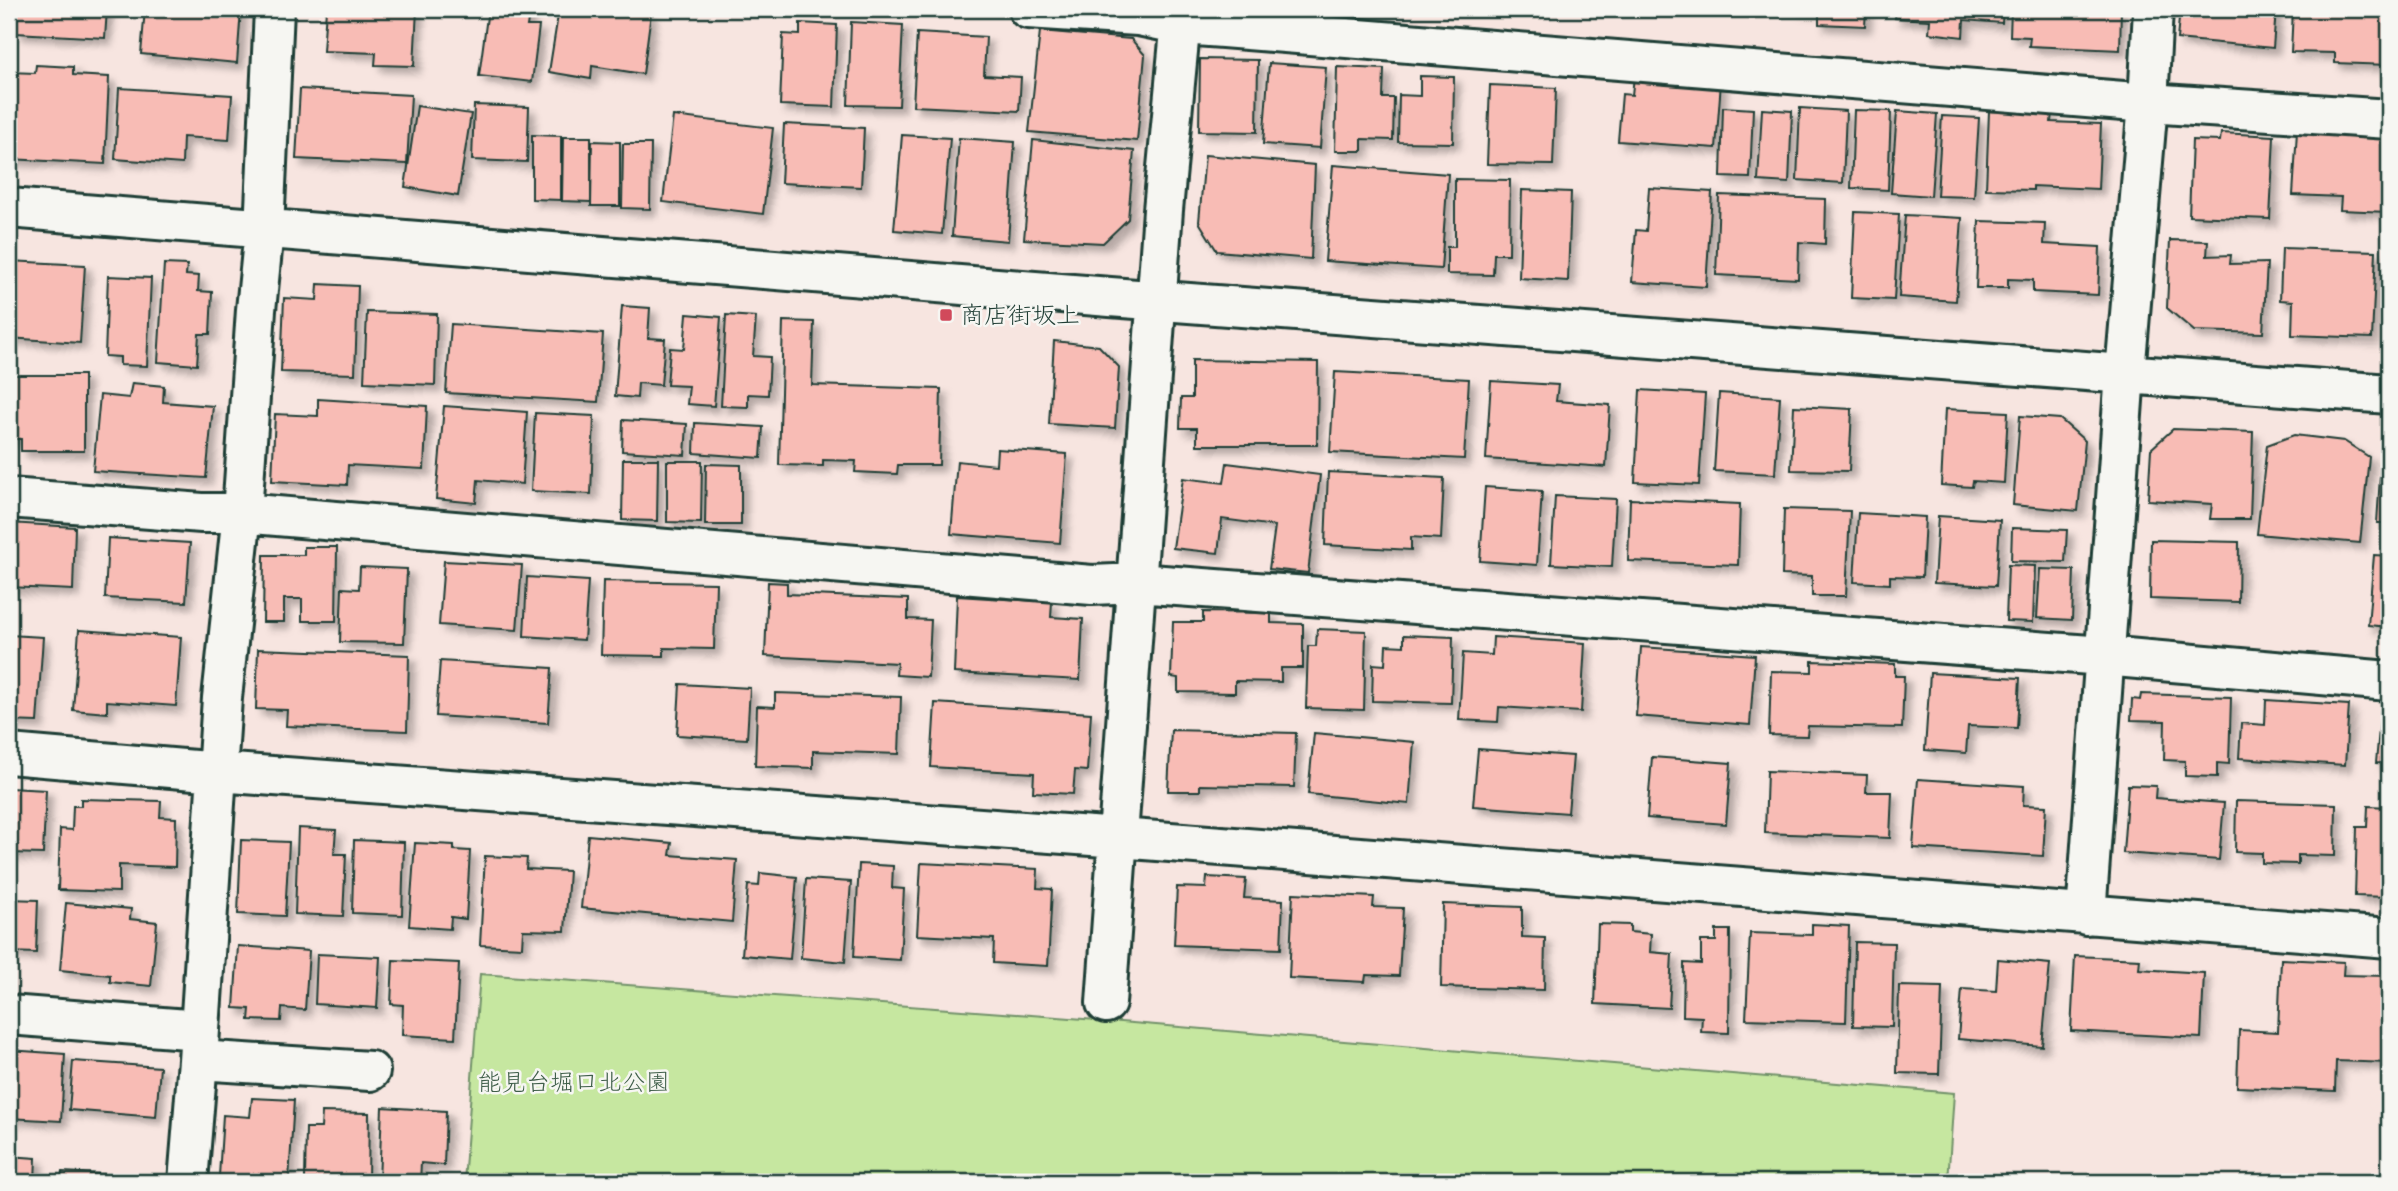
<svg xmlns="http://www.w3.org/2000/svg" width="2398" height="1191" viewBox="0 0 2398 1191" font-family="'Shantell Sans','Klee One',sans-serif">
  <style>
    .green { fill: #c6e7a0; stroke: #72926a; stroke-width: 2 }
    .building { fill: #f8bcb5; stroke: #1f3d34; stroke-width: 2; filter: url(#shadow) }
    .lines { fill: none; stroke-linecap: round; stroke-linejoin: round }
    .minor-casing { stroke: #1f3d34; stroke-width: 44 }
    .minor { stroke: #f6f6f2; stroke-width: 38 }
    .poi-dot { fill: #d1495b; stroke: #f6f6f2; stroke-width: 2.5 }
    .labels { text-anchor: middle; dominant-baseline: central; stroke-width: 5; stroke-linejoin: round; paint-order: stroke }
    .poi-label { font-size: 24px; fill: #1f3d34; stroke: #f6f6f2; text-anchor: start }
    .park-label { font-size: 24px; fill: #405f4a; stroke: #f6f6f2 }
  </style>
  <defs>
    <filter id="shadow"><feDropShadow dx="6" dy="6" stdDeviation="3.5" flood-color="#0004"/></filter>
  </defs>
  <rect width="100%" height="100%" fill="#f7e5e0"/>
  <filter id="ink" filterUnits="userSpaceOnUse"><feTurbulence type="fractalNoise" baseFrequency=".0143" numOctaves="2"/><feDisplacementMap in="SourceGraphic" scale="14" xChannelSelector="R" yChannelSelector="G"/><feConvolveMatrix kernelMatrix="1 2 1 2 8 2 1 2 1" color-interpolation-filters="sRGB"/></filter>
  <g filter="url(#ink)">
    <!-- green -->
    <path class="green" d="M480,974L1097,1020L1954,1093L1948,1182H464Z"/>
    <!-- building -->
    <path class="building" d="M17,9H107L105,38L16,33Z
      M145,9H241L237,63L141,54Z
      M326,9H417L414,66L375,65L376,53L323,51Z
      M488,9H530L527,26H539L532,82L479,76Z
      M559,9H620L651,13L643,74L592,66L591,79L549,72Z
      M1792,9H1866L1865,26L1819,24V10Z
      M1896,9H2003L2002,23L1964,20L1963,37L1929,33L1930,20L1895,18Z
      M2011,9H2121L2120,50L2029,46L2030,37L2010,36Z
      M2180,9H2276L2273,48L2177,39Z
      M2293,9H2389V65L2335,63V53L2291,52Z
      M851,22L903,25L899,106L848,105Z
      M800,23L837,25L834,107L780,105L783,34L800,35Z
      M1040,31L1131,39L1145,55L1137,141L1029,132Z
      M917,33L986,37L984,75L1021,77L1019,111L913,106Z
      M1200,59L1258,60L1257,132L1199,131Z
      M1269,63L1326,67L1320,148L1263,144Z
      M36,65L73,67V75L109,77L105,164L9,159V72L35,73Z
      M1337,67L1384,69L1383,98H1394L1393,140L1362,139V151H1335Z
      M1420,76L1454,77L1453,143L1398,142L1399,95L1420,96Z
      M1634,76L1721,82L1716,148L1618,141L1622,94L1632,95Z
      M1490,85L1556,88L1553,165L1487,164Z
      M119,88L232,95L229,140L183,137L182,164L115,159Z
      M300,89L411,95L407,164L296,159Z
      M474,105L529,107L527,162L472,160Z
      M417,106L471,114L458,196L405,187Z
      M1723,107L1753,109L1750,178L1721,177Z
      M1800,108L1846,111L1843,183L1797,180Z
      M1762,109L1792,111L1789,183L1758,181Z
      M1854,110L1891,111L1888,190L1851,188Z
      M1897,111L1937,114L1931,196L1891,193Z
      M1989,111L2052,113L2051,122L2101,124L2098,189L2033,186V190L1986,189Z
      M673,116L773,128L763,214L663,202Z
      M1942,116L1979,118L1974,197L1937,196Z
      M784,124L864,128L861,187L781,183Z
      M2297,131L2389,136L2388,212L2340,210L2341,197L2293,195Z
      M2221,133L2274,136L2270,219L2189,216L2192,140L2220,141Z
      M532,135L561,136V200L532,199Z
      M902,135L950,138L942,234L894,230Z
      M563,137H591V202L562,201Z
      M959,138L1015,142L1008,241L952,236Z
      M1033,140L1134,151L1128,219L1103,243L1024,239Z
      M592,141L620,142V206H591Z
      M623,144H651L650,209L622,208Z
      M1205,155L1315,165L1311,259L1217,251L1199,222Z
      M1333,165L1448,174L1441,269L1325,261Z
      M1455,179L1510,180L1509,254H1494L1493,275L1447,274V247H1455Z
      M1649,188L1712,192L1706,287L1632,282L1636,230L1646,231Z
      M1522,190L1571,192L1568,281L1519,278Z
      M1719,195L1826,199L1825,244L1799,242L1798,279L1716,275Z
      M1855,212L1899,214L1894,300L1851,298Z
      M1905,215L1962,218L1956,301L1899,297Z
      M1979,221L2045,223L2044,244L2100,247L2098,295L2033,292V280L2008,279V288H1976Z
      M2170,240L2208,241L2207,256L2231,255L2230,264L2267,263L2263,333L2194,331L2167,308Z
      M2282,248L2376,251L2372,338L2292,335L2293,301L2280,300Z
      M9,261L85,265L80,343L9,338Z
      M164,264L187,265L186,275L199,276L198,291L212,292L210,334H199L197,365L158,362Z
      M108,276L151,278L147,366L120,365V357L105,356Z
      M318,284L358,286L355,374L281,372L284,298L317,300Z
      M622,306L650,308L648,338L665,339L661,385L638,383L637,398L615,396Z
      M367,312L437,314L435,385L364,382Z
      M687,314L721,317L714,406L687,404L689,386L667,385L670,348L684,349Z
      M726,315L756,317L753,356L770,357L768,395L748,394V407L721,406Z
      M783,321L814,322L812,385L941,389L939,465H898L897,474L855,472L856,461L823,460V466L779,465Z
      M451,324L603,334L598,402L446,393Z
      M1054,341L1099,346L1119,367L1115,428L1049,424Z
      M1192,360L1318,362L1317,445H1197V428H1180L1181,398H1192Z
      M1335,372L1469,379L1464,459L1330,452Z
      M9,375H84V451H21V439H9Z
      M1491,381L1558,385L1556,401L1610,405L1606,467L1486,459Z
      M132,383L164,386L163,402L213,406L206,478L93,471L100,395L129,398Z
      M1640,390L1705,394L1699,485L1635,482Z
      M1719,393L1780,397L1775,474L1714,471Z
      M318,399L427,406L424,469L348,465L347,485L272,481L275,414L318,416Z
      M444,406L527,412L522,484L478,480L476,503L436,499Z
      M1794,406L1852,409L1849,471L1791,470Z
      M1945,409L2008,412L2004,483L1973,481L1972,487L1941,485Z
      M535,413L594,416L591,494L531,491Z
      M2020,416L2060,419L2085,441L2078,511L2013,505Z
      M623,420L687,424L685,455L622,451Z
      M695,423L763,427L761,458L694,453Z
      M2173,429L2253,432L2250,519H2210L2212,504L2148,500L2151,449Z
      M2294,435L2344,441L2369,457L2360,543L2257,534L2267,445Z
      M2382,445H2389V523H2377Z
      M997,449L1067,454L1060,543L951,534L957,461L996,465Z
      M623,459H658L657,521L622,520Z
      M667,461H702L701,523L667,522Z
      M1227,463L1320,475L1308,573L1269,569L1275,526L1222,519L1218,553L1173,548L1183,478L1224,483Z
      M706,464L741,465V525H705Z
      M1328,472L1444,478L1441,539L1411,537V550L1325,545Z
      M1485,487L1542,491L1537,565L1480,561Z
      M1555,496L1616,499L1612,567L1551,564Z
      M1630,499L1740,504L1738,565L1628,561Z
      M1784,509L1850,511L1846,596H1812V576L1782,575Z
      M1858,513L1925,517L1922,577L1890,576V584L1854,582Z
      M1938,516L2000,520L1996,586L1934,583Z
      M9,523L75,527L73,590L9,587Z
      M2012,528L2067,530L2065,562L2011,561Z
      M108,538L190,543L186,602L105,598Z
      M2151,540L2239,542L2238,602L2150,599Z
      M304,547H337L336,621H302V599H284V622H263L264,555H304Z
      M2374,555L2389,556V627L2368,625Z
      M444,561L522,565L517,630L439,625Z
      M2008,565L2035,566L2033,622L2006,621Z
      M360,567L407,569L404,643L340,642L342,588L359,589Z
      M2040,569L2074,570L2072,620L2037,618Z
      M527,577L588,581L584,640L524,636Z
      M603,581L716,583L714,649L664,648V656L601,655Z
      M768,582L787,583V594L908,599V619L931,620L928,677L896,675L897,663L765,656Z
      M957,596L1052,602L1051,617L1083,619L1080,680L954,673Z
      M1203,612L1271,613V623L1303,624V668H1281V682L1235,681V693L1178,692V678L1171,677L1173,622H1203Z
      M1317,629L1366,631L1364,710L1306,708L1308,646H1316Z
      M79,630L181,637L176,706L107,701V713L73,710Z
      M9,635L43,637L37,722L9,721Z
      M1404,635L1453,637L1451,703L1372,701L1373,664L1385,665L1386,645L1404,646Z
      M1493,637L1585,643L1581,712L1499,707L1498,722L1459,720L1463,653L1492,655Z
      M1641,647L1755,655L1750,725L1636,716Z
      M258,649L409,655L407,731L286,726L287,710L256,709Z
      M440,661L552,668L548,723L436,716Z
      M1812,661L1895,664V676H1904L1902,728L1808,726L1807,736L1769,735L1771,671L1812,672Z
      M1930,673L2020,678L2017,728L1968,726L1966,753L1925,750Z
      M680,684L750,688L747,739L677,735Z
      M775,693L901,697L899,754L813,751V768L755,766L757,706L775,707Z
      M2141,694L2231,697L2229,764L2217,763V777L2185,776V761L2164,760L2165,721L2131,720L2132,699L2140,700Z
      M2266,700L2349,705L2345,765L2239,758L2241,723L2265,725Z
      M935,703L1091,713L1087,771L1075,770L1073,794L1033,792L1034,773L931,767Z
      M2381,707L2389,708V764L2376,763Z
      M1171,730L1296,733L1294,787L1200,785V791H1168Z
      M1314,733L1414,742L1409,804L1308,794Z
      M1478,749L1573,756L1568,813L1473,806Z
      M1652,757L1731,763L1726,824L1647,818Z
      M1767,771L1867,775L1866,792H1892L1890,838L1765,833Z
      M1918,779L2024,786L2023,805L2046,806L2043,856L1913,848Z
      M2128,785L2156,786L2155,798L2224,803L2219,860L2123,853Z
      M9,788L46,790L43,854L9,853Z
      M81,799L161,801L160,817L176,818L175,867L119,865V892L58,890L60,829L72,830L73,806H81Z
      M2236,801L2336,804L2335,856L2298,855V864L2262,863V853L2235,852Z
      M2368,806L2389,807V897L2355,896L2357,827H2367Z
      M298,828L336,830L334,854H346L343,916L295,914Z
      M588,835L672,843L670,855L737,860L732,922L581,908Z
      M241,840L289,842L285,916L238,914Z
      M354,840L404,842L402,915L352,913Z
      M415,843L454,845V850L470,851L466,919L451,917L450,929L409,926Z
      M485,856L527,858L526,869L569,871L565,931L523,930L522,947L480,945Z
      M921,863L1038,869L1037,888L1052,889L1048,966L993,963L994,939L917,935Z
      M859,864L893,866L892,888L904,889L900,960L854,957Z
      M760,873L797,877L790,959L742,955L748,885L759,886Z
      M1207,877L1246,879L1244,898L1283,900L1281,949L1174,945L1177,887L1206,888Z
      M806,879L851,882L845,962L801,958Z
      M1293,893L1374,897L1373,907L1403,908L1399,976L1366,975L1365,982L1289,978Z
      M9,899L38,900L36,953L9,952Z
      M66,903L131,909L130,919L157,922L151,986L110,982V975L60,970Z
      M1443,904L1522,907V937L1545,938L1544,990L1441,987Z
      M1598,924L1630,925V932L1651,934L1650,952L1672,954L1669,1008L1595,1004Z
      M1812,924L1849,926L1846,1022L1746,1019L1750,933L1812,935Z
      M1716,930H1730L1729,1033L1701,1032L1702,1017L1683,1016L1684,963L1701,964V941H1716Z
      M1855,942L1894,943L1892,1027L1853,1026Z
      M238,946L309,951L305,1010L282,1008L281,1021L249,1020L250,1009L234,1008Z
      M317,954L380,957L377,1008L315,1004Z
      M2075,956L2140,959L2139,969L2204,973L2201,1038L2071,1031Z
      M1998,959L2050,964L2042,1046L1958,1039L1962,989L1996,991Z
      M2281,959L2344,962L2343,975L2389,976V1063L2336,1061L2335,1091L2237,1087L2239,1030L2278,1032Z
      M393,960L459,963L455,1038L402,1035L403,1005L391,1004Z
      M1899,986L1942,987L1939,1074L1897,1073Z
      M9,1050L65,1054L61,1121L9,1118Z
      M73,1061L160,1067L156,1117L69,1110Z
      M252,1098L294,1100L289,1180L219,1176L223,1115L250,1117Z
      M382,1107L446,1111L444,1165L421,1163L420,1182H379Z
      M322,1112L369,1113L368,1180L305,1179L306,1128H321Z
      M9,1156L36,1158L35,1181L55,1182H9Z
      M62,1172L138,1176V1182H61Z"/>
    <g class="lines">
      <!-- minor casing -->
      <g class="minor-casing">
        <path id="minor" d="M1028,9L1138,16L1182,25L1223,28L2148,103L2389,119
          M9,208L1110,297L2389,394
          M9,498L202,513H242L1092,585L1137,583L2104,656L2389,681
          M9,754L218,772L1119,838L2389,938
          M2086,915L2125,373L2148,103L2153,9
          M1106,1003L1163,210L1182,9
          M9,1015L200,1030
          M198,1060L370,1071
          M188,1182L198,1060L222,698L242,513L256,310L264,230L274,9"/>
      </g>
      <!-- minor -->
      <use href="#minor" class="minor"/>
    </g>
  </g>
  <!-- markers -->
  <rect class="poi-dot" x="939" y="308" width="14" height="14" rx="3.5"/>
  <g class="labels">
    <!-- poi labels -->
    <g class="poi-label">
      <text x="960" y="315">商店街坂上</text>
    </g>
    <!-- park labels -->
    <g class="park-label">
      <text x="574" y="1082">能見台堀口北公園</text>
    </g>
  </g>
  <!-- margin -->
  <rect width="2398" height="1191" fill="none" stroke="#f6f6f2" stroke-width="35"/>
  <rect x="18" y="18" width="2363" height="1156" fill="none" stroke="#1f3d34" stroke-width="2.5" filter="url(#ink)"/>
</svg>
